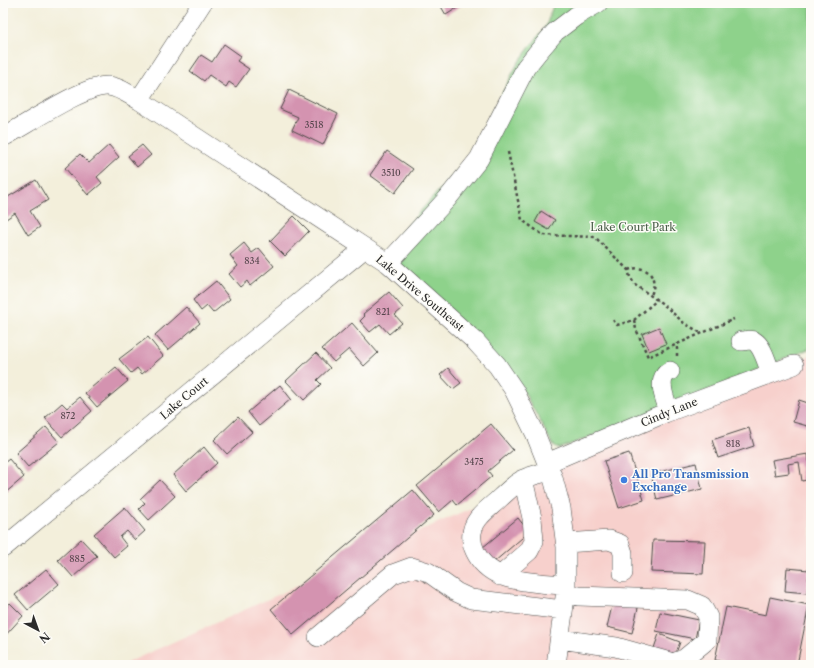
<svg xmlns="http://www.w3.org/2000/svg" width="814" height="668" viewBox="0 0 814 668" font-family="'Libre Caslon Text',serif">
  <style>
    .built { fill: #f7d0cc }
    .green { fill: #8ed28b; stroke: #5c7e5b }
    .building { fill: #d493b0 }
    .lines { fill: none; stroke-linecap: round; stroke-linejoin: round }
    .minor-casing { stroke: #494845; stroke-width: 20 }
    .path { stroke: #494845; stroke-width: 2.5; stroke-dasharray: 3 3; stroke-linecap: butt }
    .minor { stroke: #fff; stroke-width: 19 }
    .shop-dot { fill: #3f7fe0; stroke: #fdfcf7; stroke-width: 1.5 }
    .labels { text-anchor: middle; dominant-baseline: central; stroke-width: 3; stroke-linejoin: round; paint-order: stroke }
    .number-label { font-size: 9px; fill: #55454c }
    .park-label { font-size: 11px; fill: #495d48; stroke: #fdfcf7 }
    .street-label { font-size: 11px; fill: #2b2b2b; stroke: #fdfcf7 }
    .shop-label { font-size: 11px; font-weight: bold; fill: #366cbe; stroke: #fdfcf7; text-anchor: start }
  </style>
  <rect width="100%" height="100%" fill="#fdfcf7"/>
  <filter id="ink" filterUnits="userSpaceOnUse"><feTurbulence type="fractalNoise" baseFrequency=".025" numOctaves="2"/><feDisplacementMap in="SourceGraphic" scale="8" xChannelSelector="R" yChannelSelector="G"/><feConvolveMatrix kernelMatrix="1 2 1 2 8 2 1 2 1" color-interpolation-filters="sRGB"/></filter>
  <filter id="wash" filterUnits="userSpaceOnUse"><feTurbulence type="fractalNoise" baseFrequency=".012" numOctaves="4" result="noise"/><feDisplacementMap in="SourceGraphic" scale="16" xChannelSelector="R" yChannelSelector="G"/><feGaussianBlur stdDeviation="0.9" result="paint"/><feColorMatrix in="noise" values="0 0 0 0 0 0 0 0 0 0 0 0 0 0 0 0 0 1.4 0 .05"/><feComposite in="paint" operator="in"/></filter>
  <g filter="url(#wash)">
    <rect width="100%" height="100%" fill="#f3efdb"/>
    <!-- built -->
    <path class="built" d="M811,355V665H122Z"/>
    <!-- green -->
    <path class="green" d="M554,3H811V348L681,401L561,448H557L553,445L524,392L402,268L389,246L469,157L518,63L546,26Z"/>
    <g id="blocks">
      <!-- building -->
      <path class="building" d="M439,3H465L446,15Z
        M224,44L241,56L237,61L249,69L236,87L229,82L226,87L209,75L204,81L190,71L201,55L212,62Z
        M289,90L338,114L323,145L292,130L298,117L280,109Z
        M109,145L119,157L97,177L102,183L88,195L65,168L80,154L89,163Z
        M142,145L151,155L137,167L128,156Z
        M387,151L413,169L395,193L370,175Z
        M36,180L48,200L30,211L40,227L28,235L15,213L3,221V200Z
        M541,211L555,220L549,230L535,222Z
        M294,216L309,231L285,256L270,241Z
        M244,243L252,253L259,248L274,266L250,286L247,281L240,287L229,274L238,266L230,255Z
        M216,281L230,299L213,313L207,306L201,311L193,300Z
        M389,292L403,308L395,315L402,323L389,334L380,324L370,332L360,321L365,316L363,314Z
        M186,307L200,323L168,350L155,335Z
        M352,323L378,353L364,366L349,349L334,362L322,349Z
        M659,327L666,344L649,351L642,334Z
        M148,337L163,356L142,374L137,368L131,373L119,359Z
        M316,353L330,368L317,380L321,384L304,400L286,381Z
        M116,367L128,381L97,407L85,393Z
        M448,368L461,383L453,389L440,375Z
        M280,385L291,399L259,426L248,412Z
        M80,397L92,411L62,437L45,418L62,403L67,408Z
        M799,400L811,404V427L793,422Z
        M238,417L252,432L227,454L214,440Z
        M491,424L513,450L488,471L492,476L457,505L453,500L439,512L417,486Z
        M46,427L59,442L28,467L16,453Z
        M749,428L754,446L718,458L712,440Z
        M204,447L217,463L186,491L173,475Z
        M629,453L644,500L619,508L604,461Z
        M808,454L811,479L802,481L799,462L788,464L789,473L775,475L772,460Z
        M9,459L24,477L4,494L3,464Z
        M696,463L702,489L657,500L651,474Z
        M160,480L175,496L149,520L139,509L145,503L140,499Z
        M413,490L434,515L293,635L271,609Z
        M125,507L145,531L135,540L127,531L120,537L127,546L114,557L94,534Z
        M518,518L529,532L494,562L482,548Z
        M81,539L97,556L73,577L58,560Z
        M653,540L705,541L703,574L651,572Z
        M787,568L809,570L807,593L785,591Z
        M46,569L59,584L28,610L15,595Z
        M770,597L809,605L797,665H740L715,660L726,607L766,615Z
        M613,602L638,608L632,633L607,627Z
        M10,603L23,616L3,638V611Z
        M660,612L699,620L695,639L656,631Z
        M659,634L680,642L675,656L654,648Z"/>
    </g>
  </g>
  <g filter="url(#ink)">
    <use href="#blocks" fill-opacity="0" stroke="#494845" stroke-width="1"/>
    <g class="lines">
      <!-- minor casing -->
      <g class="minor-casing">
        <path id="minor" d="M139,100L202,3
          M3,137C26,125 84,85 108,86C119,87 130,95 139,100L388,263L475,341L497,365L514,390L535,433L553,478L561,508L566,547V590L556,665
          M388,263L447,199L479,159L526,67L538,52L555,32L576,16L598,3
          M741,341C745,341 750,339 754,341C763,346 767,364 771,373
          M669,411C666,402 658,384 665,375C666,373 668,373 670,371
          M547,463L665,413L794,365
          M550,471C542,473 532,475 524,479C515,483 507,492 500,498C493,505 484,511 478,519C462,540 479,566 500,575C516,582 547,584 566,585
          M566,543L609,540L620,544L623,553V573
          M3,548L365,248
          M500,576L529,551L534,541L532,518L523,479
          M318,637L393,574L412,567L428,572L456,592L471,599L563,610
          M560,639L616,647L673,663L684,659L707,640L708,617L702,606L688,600L579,596L565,594"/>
      </g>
      <!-- path -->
      <path class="path" d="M508,152L522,220L543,235L595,237L628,270L630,277L635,285L663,304L684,323L701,333
        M628,270C647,263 659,278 651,295
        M613,320L617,325L634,320L657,300
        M634,320L636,329L648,357L734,319
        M677,356V343"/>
      <!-- minor -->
      <use href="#minor" class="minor"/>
    </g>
  </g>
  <!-- markers -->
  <circle class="shop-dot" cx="624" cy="480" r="4"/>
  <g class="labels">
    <!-- number labels -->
    <g class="number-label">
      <text x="314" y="124">3518</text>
      <text x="391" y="172">3510</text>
      <text x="252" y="260">834</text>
      <text x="383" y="311">821</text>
      <text x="68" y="415">872</text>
      <text x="733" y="443">818</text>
      <text x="474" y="461">3475</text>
      <text x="77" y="558">885</text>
    </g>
    <!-- park labels -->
    <g class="park-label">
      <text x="633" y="227">Lake Court Park</text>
    </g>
    <!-- street labels -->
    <g class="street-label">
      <text transform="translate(420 293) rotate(40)">Lake Drive Southeast</text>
      <text transform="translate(184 398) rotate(-40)">Lake Court</text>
      <text transform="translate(669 412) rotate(-22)">Cindy Lane</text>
    </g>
    <!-- shop labels -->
    <g class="shop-label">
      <text x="632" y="474">All Pro Transmission<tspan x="632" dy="13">Exchange</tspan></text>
    </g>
  </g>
  <!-- margin -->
  <rect width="814" height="668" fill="none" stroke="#fdfcf7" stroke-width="16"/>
  <!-- north arrow -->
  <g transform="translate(38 630) rotate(139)" stroke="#fdfcf7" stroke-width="3" paint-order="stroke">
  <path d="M0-3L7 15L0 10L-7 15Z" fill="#2b2b2b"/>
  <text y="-6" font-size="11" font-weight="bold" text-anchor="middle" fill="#2b2b2b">N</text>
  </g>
</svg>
